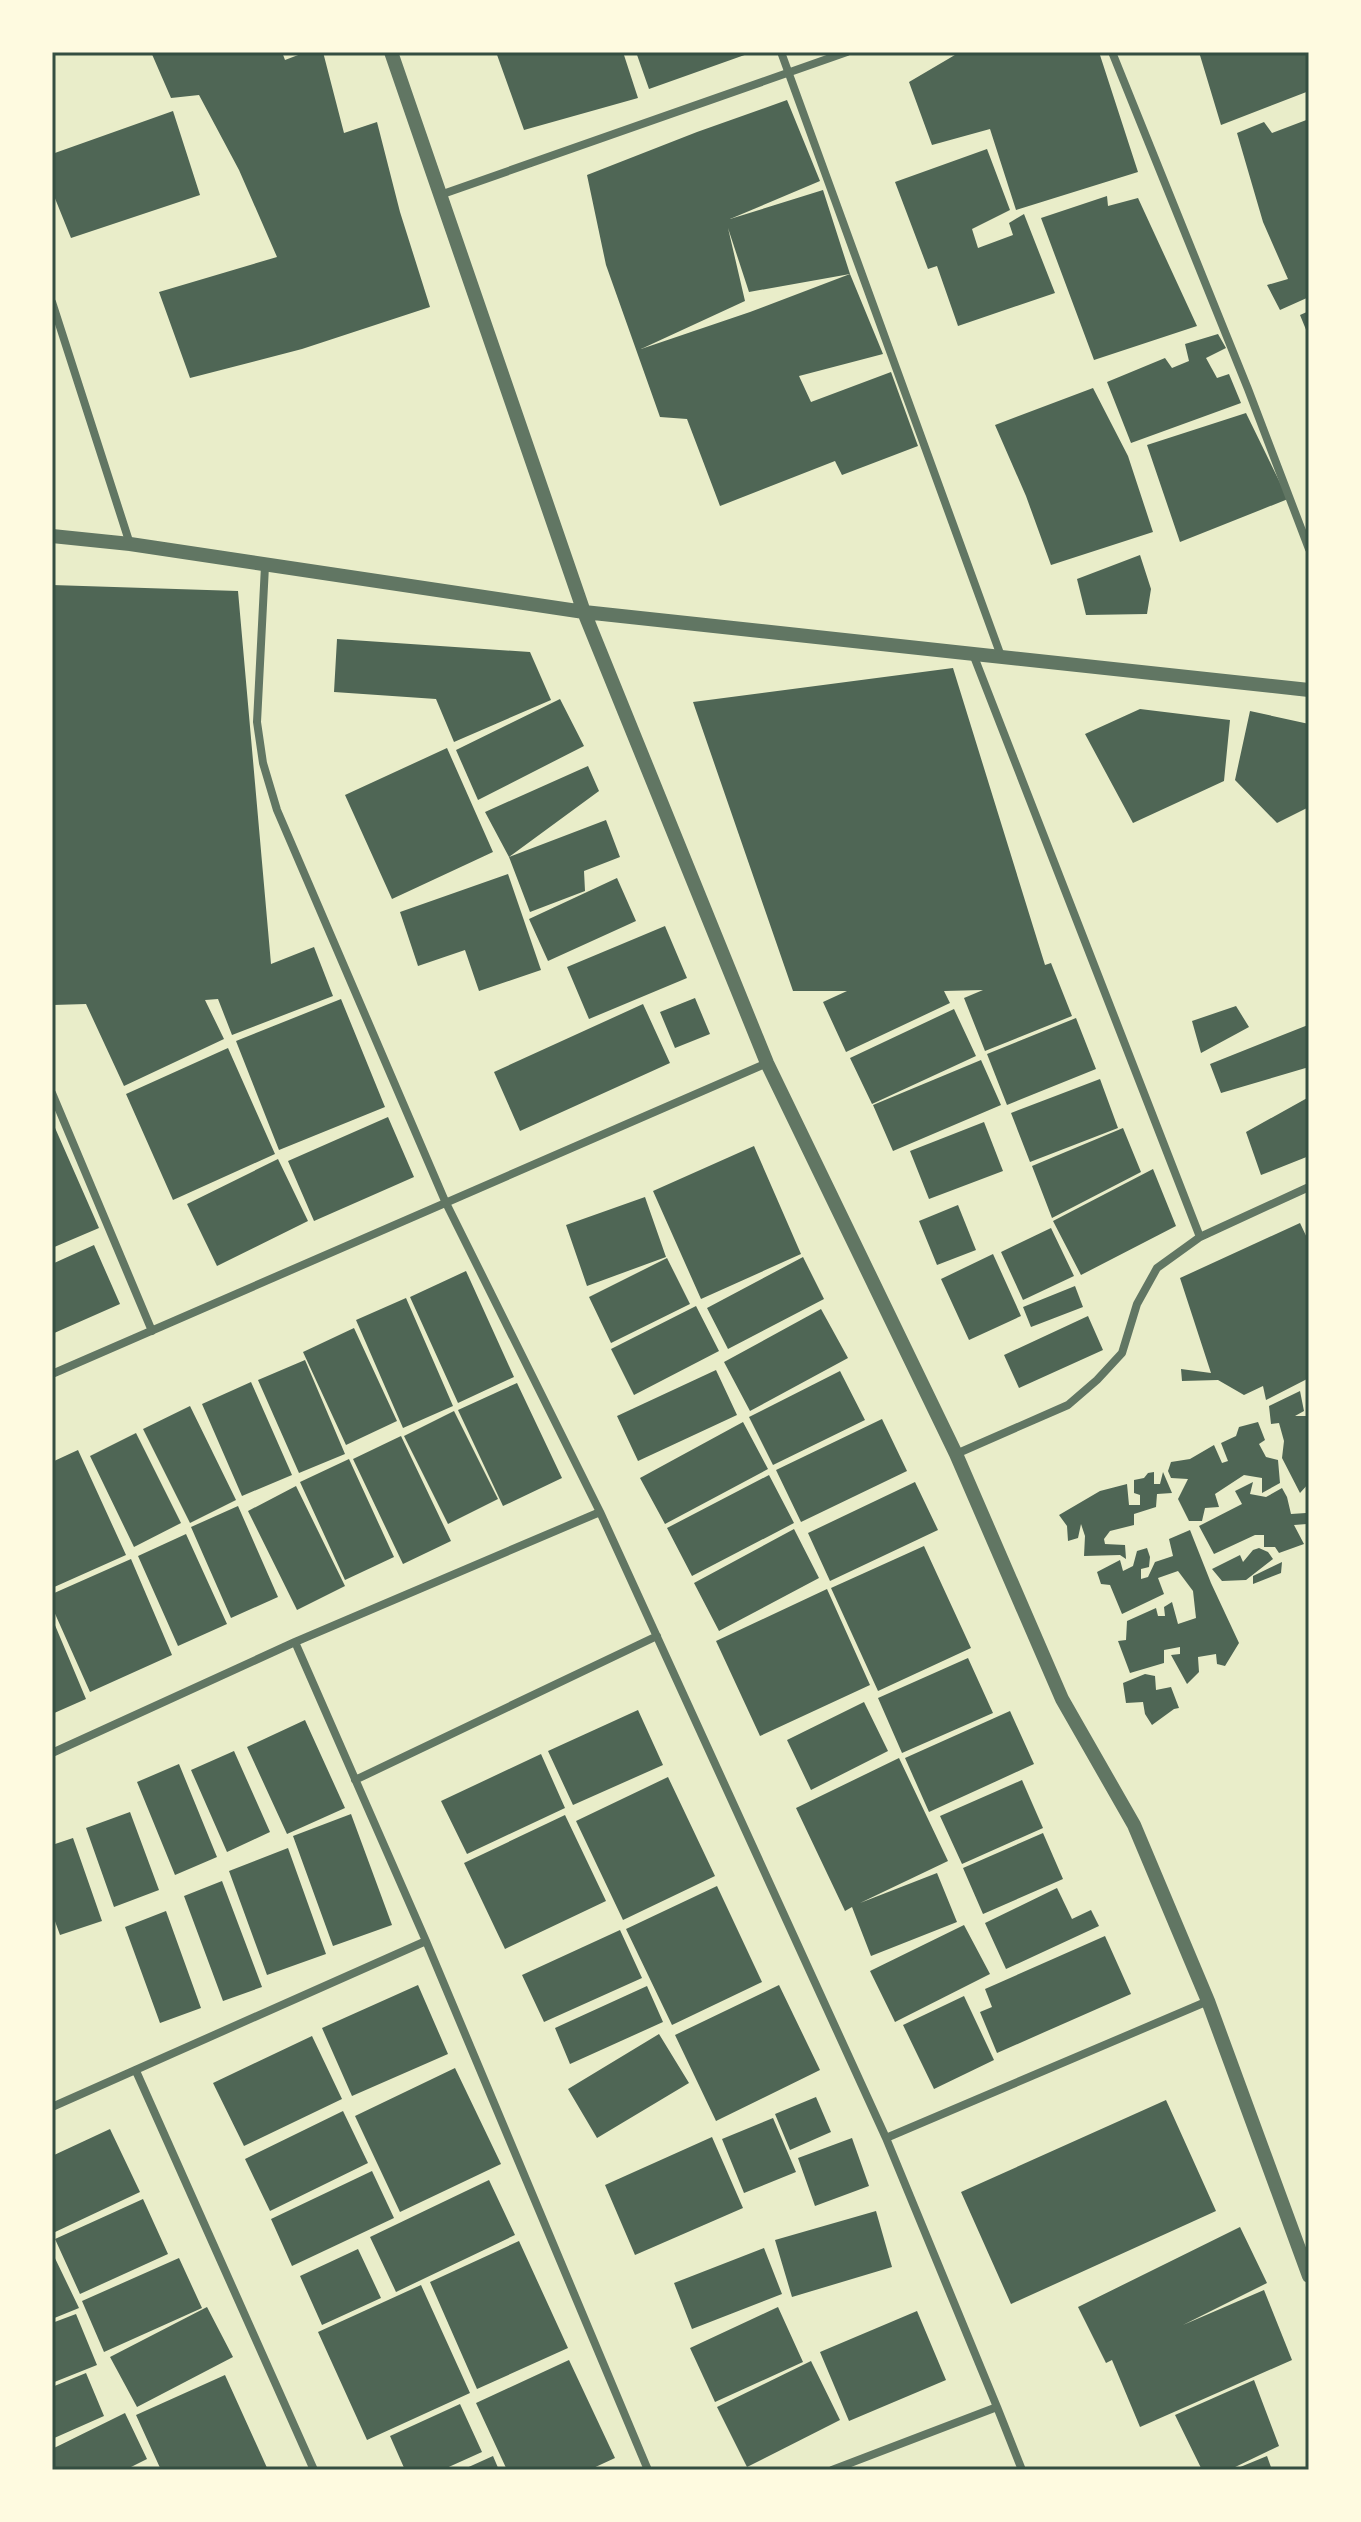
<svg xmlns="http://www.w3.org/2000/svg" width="1361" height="2522" viewBox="0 0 1361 2522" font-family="Helvetica,sans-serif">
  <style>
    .building { fill: #4f6655 }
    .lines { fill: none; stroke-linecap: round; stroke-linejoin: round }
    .minor { stroke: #617663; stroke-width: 8 }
    .tertiary { stroke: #617663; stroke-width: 14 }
    .neatline { fill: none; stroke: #344e41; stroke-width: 3 }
  </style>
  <rect width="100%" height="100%" fill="#e9edc9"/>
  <!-- building -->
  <path class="building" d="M151,52H282L285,60L306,52H323L344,133L377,122L400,212L430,307L302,349L190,378L159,292L277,257L239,170L199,95L171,98Z
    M496,52H623L638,98L524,130Z
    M636,52H753L649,89Z
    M960,52H1099L1138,172L1016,210L990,129L932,145L909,82Z
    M1199,52H1309V91L1221,125Z
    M787,100L820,181L730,219L823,190L850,274L749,292L728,228L745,301L641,349L750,312L850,274L883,354L799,376L811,402L891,372L918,446L842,475L835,461L720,506L687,419L660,417L606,265L587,175L697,132Z
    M173,111L200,195L71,238L52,191V154Z
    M1309,119V297L1280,310L1267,285L1288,279L1263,222L1237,133L1264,122L1272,133Z
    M987,149L1010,210L972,229L978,248L1013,235L1009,223L1024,214L1055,293L958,326L937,266L928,269L895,182Z
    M1107,196L1108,206L1138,198L1197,326L1094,360L1041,218Z
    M1309,311V337L1300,315Z
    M1218,334L1226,348L1206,358L1217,378L1229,374L1241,403L1131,443L1107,382L1165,358L1172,368L1189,361L1185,344Z
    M1093,388L1128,456L1153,532L1051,565L1026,496L995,425Z
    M1246,413L1288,499L1180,542L1147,445Z
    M1140,555L1151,589L1147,614L1086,615L1077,579Z
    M52,585L238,591L271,964L314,947L333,996L232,1035L218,999L205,1000L224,1039L124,1086L86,1004L53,1005L52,1000Z
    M337,639L530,652L551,700L454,742L436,699L334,692Z
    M953,668L1045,965L1051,963L1072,1016L985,1051L964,998L983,990L944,991L950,1003L846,1052L823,1002L847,991H793L693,702Z
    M560,699L584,746L478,800L456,750Z
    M1140,709L1230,720L1224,781L1133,823L1085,734Z
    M1250,711L1309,724V807L1277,823L1235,780Z
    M447,748L493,852L392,899L345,795Z
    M588,766L599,791L509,857L606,820L620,857L584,871L585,891L530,912L509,857L485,812Z
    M508,874L541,970L479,991L465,950L418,966L400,912Z
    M617,878L636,921L548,961L529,919Z
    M665,926L687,978L589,1019L567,967Z
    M695,998L710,1034L675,1048L660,1012Z
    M341,999L385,1107L279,1150L236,1041Z
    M643,1004L670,1063L520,1131L494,1072Z
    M1236,1006L1249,1027L1201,1053L1192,1021Z
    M954,1009L976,1056L872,1104L850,1058Z
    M1076,1018L1096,1069L1007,1105L987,1054Z
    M1308,1025L1309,1067L1221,1093L1210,1064Z
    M228,1048L275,1154L173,1200L126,1094Z
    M981,1060L1001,1105L893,1151L873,1105Z
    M1100,1079L1118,1128L1030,1162L1011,1113Z
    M1309,1097V1156L1261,1175L1246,1132Z
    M388,1117L414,1177L314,1221L288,1161Z
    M52,1121L99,1228L52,1248Z
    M984,1122L1003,1171L929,1199L910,1151Z
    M1123,1128L1141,1172L1052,1218L1032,1166Z
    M754,1146L801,1254L701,1299L653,1191Z
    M278,1159L308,1221L217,1266L187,1204Z
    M1153,1169L1176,1226L1081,1275L1053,1221Z
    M645,1197L666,1257L587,1286L566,1225Z
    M958,1205L976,1250L937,1265L919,1221Z
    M1300,1223L1309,1242V1378L1266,1400L1263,1386L1244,1395L1218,1380L1182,1381L1181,1369L1211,1373L1180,1278Z
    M1051,1228L1074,1276L1023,1300L1001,1252Z
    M94,1245L120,1304L52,1334V1264Z
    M993,1254L1021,1316L969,1340L941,1279Z
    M803,1257L824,1299L728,1349L707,1308Z
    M667,1258L690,1304L611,1343L589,1297Z
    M466,1271L514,1377L458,1403L410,1297Z
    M1075,1286L1083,1307L1031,1327L1023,1307Z
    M406,1298L453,1406L403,1428L356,1320Z
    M696,1306L719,1351L634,1395L611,1349Z
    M821,1309L848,1358L750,1411L724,1362Z
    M1088,1316L1103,1350L1019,1388L1004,1355Z
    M354,1328L397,1421L346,1445L303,1352Z
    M305,1360L345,1454L299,1473L258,1380Z
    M716,1370L737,1415L638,1461L617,1416Z
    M840,1371L865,1420L773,1465L749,1417Z
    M251,1382L292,1475L242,1496L202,1404Z
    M517,1383L562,1478L503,1506L458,1410Z
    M1300,1391L1304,1411L1295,1416H1309V1483L1300,1493L1282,1458L1284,1441L1279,1423L1271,1424L1269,1406Z
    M190,1406L236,1500L190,1523L143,1429Z
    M454,1411L498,1499L448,1524L404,1436Z
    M882,1419L907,1471L801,1522L776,1470Z
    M743,1422L768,1469L665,1524L640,1478Z
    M1258,1422L1265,1440L1259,1444L1266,1457L1278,1460L1280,1483L1262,1493V1478L1244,1475L1215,1494L1219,1507L1205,1508L1202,1521H1189L1178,1499L1188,1479L1171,1478L1168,1471L1171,1462L1190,1459L1214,1445L1222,1463L1228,1461L1221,1443L1236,1436L1239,1427Z
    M136,1433L181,1523L134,1547L90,1456Z
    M401,1436L451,1541L403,1564L353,1459Z
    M78,1450L126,1555L52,1588V1462Z
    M349,1459L394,1557L345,1580L300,1482Z
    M1154,1472V1484H1160L1163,1472L1172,1493L1157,1494L1156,1507L1134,1514V1525L1110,1531L1104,1539L1105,1544L1125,1545L1126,1559L1120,1555L1084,1556L1085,1536L1081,1524L1078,1538L1068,1541L1067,1526L1059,1515L1100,1491L1127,1484L1129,1505H1140V1495L1134,1493V1480L1144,1478L1148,1473Z
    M769,1475L794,1523L692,1576L667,1528Z
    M915,1482L938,1530L830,1581L808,1533Z
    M1253,1482L1250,1494L1266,1497L1282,1488L1287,1497L1291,1514L1306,1513L1307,1524L1294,1525L1304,1544L1279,1553L1275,1547H1264V1535H1255L1214,1554L1199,1526L1242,1504L1235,1491Z
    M296,1486L345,1586L297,1610L248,1511Z
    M238,1506L278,1597L231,1618L191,1527Z
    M794,1529L819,1578L719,1631L694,1583Z
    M1190,1530L1211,1583L1239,1643L1225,1666L1217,1664L1216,1654L1198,1657L1199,1672L1187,1684L1171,1655L1180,1654V1647L1164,1650V1663L1130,1673L1118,1641L1126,1640L1127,1621L1156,1608L1158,1616H1165L1164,1607L1172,1602L1178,1624L1196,1618L1193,1591L1178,1571L1158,1578L1164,1594L1122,1614L1110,1585L1101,1584L1097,1572L1120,1560L1123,1571L1133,1566L1137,1551L1147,1548L1150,1557L1149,1567L1141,1569V1579L1148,1577L1155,1562L1173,1556L1169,1539Z
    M186,1534L227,1624L178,1646L138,1556Z
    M924,1546L971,1648L878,1691L831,1588Z
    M1259,1548L1268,1552L1273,1559L1246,1580L1222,1581L1212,1569L1240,1555L1243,1562L1253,1550Z
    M131,1559L172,1655L90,1692L52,1607V1594Z
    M1282,1562L1281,1573L1253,1584V1576Z
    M827,1589L870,1685L760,1736L716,1641Z
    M52,1618L86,1699L52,1714Z
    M968,1658L993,1713L902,1753L878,1698Z
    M1145,1674L1155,1676L1156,1690L1171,1687L1179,1708L1174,1709L1152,1725L1145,1714L1143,1702L1126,1703L1123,1683Z
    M864,1702L888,1751L811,1790L787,1740Z
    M638,1710L663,1765L573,1805L548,1751Z
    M1010,1711L1034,1764L929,1812L905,1758Z
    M305,1720L345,1808L287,1834L247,1747Z
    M234,1751L270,1832L227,1852L191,1770Z
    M541,1754L565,1808L467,1854L441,1801Z
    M899,1758L948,1861L860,1903L937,1873L957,1922L871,1956L852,1907L845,1911L796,1808Z
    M179,1764L217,1857L175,1875L137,1782Z
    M668,1777L715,1876L623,1920L576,1821Z
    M1022,1780L1043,1828L962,1864L940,1816Z
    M130,1812L159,1890L114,1907L86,1828Z
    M351,1814L392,1925L333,1946L293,1836Z
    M565,1815L606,1901L505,1949L464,1863Z
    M1043,1833L1063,1879L983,1914L963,1868Z
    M73,1838L102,1921L60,1935L52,1913V1845Z
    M288,1848L326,1954L267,1975L229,1871Z
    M222,1881L262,1987L223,2001L184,1896Z
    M717,1886L762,1982L672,2025L626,1929Z
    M1057,1888L1072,1919L1091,1910L1099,1926L1006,1969L985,1923Z
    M166,1911L201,2008L160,2023L125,1927Z
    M964,1925L990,1974L895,2022L870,1971Z
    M620,1930L642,1978L544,2022L522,1975Z
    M1105,1936L1131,1994L997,2053L980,2012L992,2007L985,1989Z
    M418,1985L448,2054L352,2096L322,2028Z
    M779,1985L820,2070L716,2121L675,2035Z
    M647,1986L663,2022L570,2064L555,2028Z
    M964,1996L994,2060L934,2089L903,2025Z
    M659,2034L689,2083L597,2138L568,2089Z
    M312,2036L342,2099L244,2146L213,2083Z
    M455,2068L501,2164L400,2212L355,2116Z
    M816,2097L831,2132L790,2150L775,2114Z
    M1166,2100L1216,2211L1011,2304L961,2192Z
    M343,2111L368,2163L270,2211L245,2159Z
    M773,2118L796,2172L744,2193L722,2139Z
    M110,2129L140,2192L53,2233L52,2156Z
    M712,2137L743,2208L635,2255L605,2185Z
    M852,2138L869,2186L815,2206L798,2158Z
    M372,2171L394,2218L292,2266L271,2219Z
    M489,2180L515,2235L396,2292L370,2237Z
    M143,2199L168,2254L80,2294L55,2239Z
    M876,2211L892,2267L792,2297L775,2240Z
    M1240,2227L1267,2283L1183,2325L1264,2290L1292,2360L1140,2427L1112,2360L1106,2363L1078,2307Z
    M519,2241L568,2348L477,2389L430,2282Z
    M764,2248L782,2294L692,2329L674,2283Z
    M358,2249L381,2298L322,2325L300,2276Z
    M52,2252L79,2308L52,2319Z
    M179,2258L202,2308L104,2352L82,2301Z
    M421,2285L470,2393L367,2440L318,2332Z
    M207,2307L233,2357L137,2407L110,2357Z
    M778,2307L803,2362L715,2402L690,2348Z
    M917,2311L946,2380L849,2421L820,2352Z
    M76,2314L97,2365L52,2383V2323Z
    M569,2360L615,2458L589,2470H507L476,2403Z
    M811,2361L840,2420L747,2467L717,2407Z
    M86,2373L104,2416L52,2439V2387Z
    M225,2375L268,2470H161L136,2415Z
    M1254,2380L1279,2446L1229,2470H1202L1175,2415Z
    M460,2404L482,2452L442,2470H405L390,2436Z
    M125,2413L147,2459L125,2470H52V2449Z
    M493,2456L499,2470H462Z
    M1267,2456L1272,2470H1233Z"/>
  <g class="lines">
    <!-- minor -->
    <path class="minor" d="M781,52L1001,656
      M1112,52L1248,389L1309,549
      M440,195L847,52
      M52,302L130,544
      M265,566L257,722L263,763L277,810L445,1201L600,1512L886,2138L1208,2001
      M973,654L1200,1237
      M52,1093L152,1331
      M52,1374L767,1063
      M956,1454L1068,1405L1097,1380L1122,1353L1137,1304L1157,1268L1200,1237L1309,1187
      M295,1642L426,1941L648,2470
      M52,1753L295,1642L600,1512
      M355,1780L657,1636
      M136,2071L314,2470
      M52,2107L426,1941
      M997,2407L1022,2470
      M832,2470L997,2407L886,2138"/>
    <!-- tertiary -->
    <path class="tertiary" d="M391,52L584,612L1309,690
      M52,536L130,544L584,612L767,1063L956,1454L1062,1699L1134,1825L1208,2001L1309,2276"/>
  </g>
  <!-- border -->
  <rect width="1361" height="2522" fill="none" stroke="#fefae0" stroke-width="108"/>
  <rect x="54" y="54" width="1253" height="2414" class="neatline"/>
</svg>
